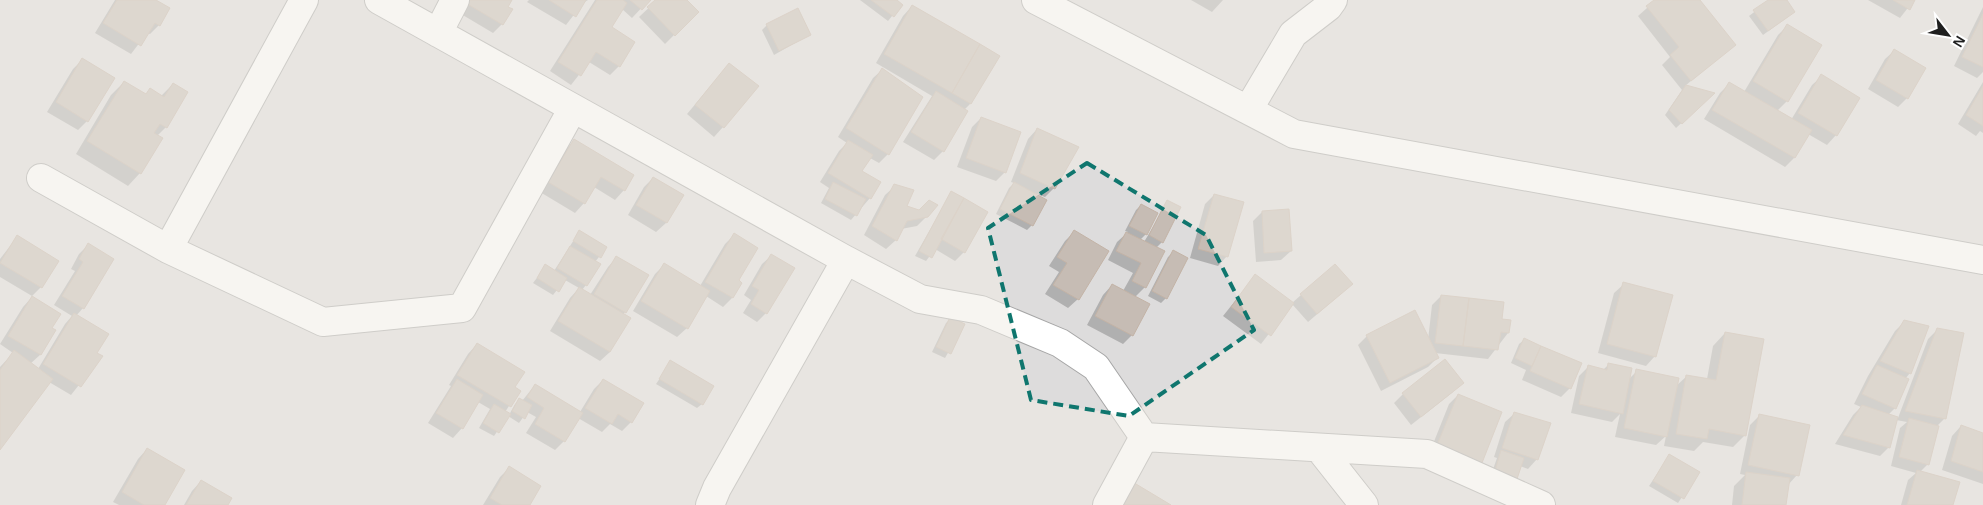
<svg xmlns="http://www.w3.org/2000/svg" width="1983" height="505" viewBox="0 0 1983 505" font-family="Arial,sans-serif">
  <style>
    .residential { fill: #dddcdc }
    .shadow { fill: #0003 }
    .building { fill: #c6bcb4; stroke: #c3b3a6 }
    .lines { fill: none; stroke-linecap: round; stroke-linejoin: round }
    .minor-casing { stroke: #a6a6a6; stroke-width: 30 }
    .minor { stroke: #fff; stroke-width: 28 }
    .marked { fill: none; stroke: #0f766e; stroke-width: 4; stroke-dasharray: 10 6; stroke-linejoin: round }
  </style>
  <rect width="100%" height="100%" fill="#f0ede5"/>
  <!-- residential -->
  <path class="residential" d="M0,0H1983V505H0Z"/>
  <!-- shadow -->
  <path class="shadow" d="M115,0H154L159,25L150,34L147,33L131,54L95,33Z
    M462,0H512L506,7L502,24L493,33L456,11Z
    M529,0H588L583,3L566,25L527,2Z
    M595,0H649L632,18L622,9L610,28L619,66L610,75L589,62L571,85L550,71Z
    M657,0H685L697,12L665,44L639,17Z
    M860,0H895L901,5L888,21Z
    M1191,0H1223L1212,12Z
    M1656,0H1698L1734,45L1685,86L1713,94L1676,128L1665,115L1682,90L1662,65L1670,57L1638,16Z
    M1770,0H1785L1789,16L1763,35L1749,16Z
    M1868,0H1914L1900,18Z
    M912,6L998,56L970,104L964,110L943,151L934,160L903,142L932,96L876,63L903,16Z
    M1983,7V72L1977,78L1954,66Z
    M767,25L809,35L774,55L762,30Z
    M1787,26V101L1777,111L1791,120L1812,85L1822,76L1858,98L1836,135L1827,145L1808,134L1794,158L1785,167L1704,119L1720,93L1729,84L1744,92L1778,35Z
    M1895,50L1907,98L1898,107L1868,89L1885,59Z
    M82,60L87,121L78,130L47,112L73,69Z
    M729,64L723,127L714,137L687,114Z
    M883,69L888,154L879,163L870,158L861,172L870,198L851,220L821,203L829,188L820,182L839,151L847,143L838,137L873,78Z
    M124,82L145,95L150,90L161,96L173,84L166,127L157,136L140,173L128,186L76,154L111,95Z
    M1983,82V133L1980,131L1976,136L1958,124Z
    M981,118L1005,172L996,181L957,167L972,127Z
    M1037,129L1054,188L1045,197L1037,194L1032,225L1027,230L996,214L1009,188L1014,183L1011,182L1028,139Z
    M574,141L633,176L624,190L615,200L594,187L584,203L575,213L540,192L565,150Z
    M653,178L682,195L666,223L656,232L628,215L644,187Z
    M895,186L905,207L927,216L917,226L901,229L896,240L886,249L864,235L885,195Z
    M951,193L964,252L955,261L935,249L926,261L915,256Z
    M1214,195L1227,256L1218,266L1190,258L1205,204Z
    M1168,202L1162,242L1156,248L1145,287L1135,297L1132,335L1123,344L1087,325L1103,295L1112,285L1123,291L1133,273L1108,260L1117,242L1128,232L1125,231L1136,210L1141,205L1146,234L1140,240L1144,242Z
    M1262,212L1291,251L1281,260L1256,262L1253,221Z
    M579,232L606,248L595,262L586,285L582,290L590,295L608,267L617,257L647,276L623,315L610,352L600,361L550,331L570,298L579,288L565,280L553,295L533,283L546,266L554,271Z
    M1074,232L1107,251L1078,299L1068,308L1045,294L1059,272L1049,266L1065,241Z
    M734,235L737,281L741,283L732,298L723,307L706,296L687,328L677,337L633,311L655,274L664,265L700,286L725,244Z
    M17,237L41,287L32,296L0,277V259Z
    M88,245L83,308L76,316L96,354L101,357L71,395L49,382L0,447V367L13,353L0,344L23,307L32,297L54,331L40,355L30,364L38,369L65,324L72,316L54,305L75,271L71,269L79,254Z
    M1173,252L1166,298L1161,303L1148,296L1168,257Z
    M772,255L766,313L757,322L743,313L751,300L744,295L762,264Z
    M1255,276L1292,303L1301,295L1342,293L1308,322L1292,304L1261,344L1223,316Z
    M1624,284L1655,356L1646,366L1598,353L1614,293Z
    M1441,296L1501,320L1508,333L1488,359L1435,353L1437,358L1428,367L1381,391L1358,345L1367,336L1428,340L1432,305Z
    M951,319L964,325L945,358L932,352L946,323Z
    M1904,322L1910,373L1905,379L1907,380L1895,408L1888,415L1898,418L1928,339L1937,330L1963,334L1944,419L1937,426L1928,464L1920,472L1952,505H1901L1908,480L1916,473L1891,466L1900,428L1907,422L1896,420L1889,447L1880,456L1835,444L1853,415L1861,407L1854,404L1868,376L1895,331Z
    M1725,333L1745,435L1733,447L1703,442L1694,451L1664,446L1666,436L1656,445L1615,437L1620,414L1612,422L1571,413L1579,376L1588,367L1603,370L1609,364L1629,379L1637,371L1676,386L1687,376L1707,379L1713,346Z
    M1524,340L1580,364L1570,388L1561,397L1522,380L1526,370L1511,363L1519,344Z
    M477,344L514,388L519,391L505,412L509,415L515,404L520,400L522,401L535,385L580,412L594,389L603,380L631,422L622,431L610,424L602,432L578,418L564,441L555,450L526,433L536,417L527,412L519,423L508,416L494,436L479,428L490,409L478,402L462,428L453,438L428,423L451,386L449,385L468,354Z
    M671,362L702,404L697,408L656,384Z
    M1453,392L1411,425L1394,403L1403,394Z
    M1458,395L1500,412L1427,459L1449,404Z
    M1515,413L1537,459L1528,469L1520,466L1516,478L1512,482L1491,475L1497,458L1494,457L1505,422Z
    M1760,415L1797,475L1788,485L1785,505H1732L1734,486L1745,475L1740,474L1750,425Z
    M1961,426L1983,434V484L1942,470L1952,436Z
    M147,449L164,505H119L113,502L138,459Z
    M1669,456L1698,473L1678,503L1649,486Z
    M509,468L528,505H483L500,477Z
    M201,481L227,505H184L192,491Z"/>
  <!-- building -->
  <path class="building" d="M117,0H156L170,8L160,26L155,23L141,46L103,23Z
    M465,0H512L508,7L513,9L503,25L464,2Z
    M549,0H586L576,17Z
    M597,0H623L627,3L612,27L635,42L620,67L596,52L581,76L558,62Z
    M630,0H651L642,10Z
    M655,0H687L699,12L675,36L647,7Z
    M871,0H897L903,5L894,17Z
    M1654,0H1700L1736,45L1691,81L1670,55L1679,47L1646,6Z
    M1768,0H1787L1795,12L1768,31L1753,10Z
    M1893,0H1915L1910,10Z
    M912,5L980,44L952,93L884,54Z
    M798,8L811,35L779,51L766,24Z
    M1983,14V67L1962,57Z
    M1787,24L1822,45L1788,102L1753,81Z
    M980,44L1000,56L971,104L952,93Z
    M1894,49L1926,68L1908,99L1876,80Z
    M82,58L115,78L88,122L56,102Z
    M729,63L759,86L724,128L695,105Z
    M882,68L923,97L889,155L846,128Z
    M1821,74L1860,98L1837,136L1798,113Z
    M124,81L146,94L150,88L164,97L173,83L188,92L167,128L160,124L154,133L163,138L141,174L87,141Z
    M1729,82L1812,130L1795,158L1712,110Z
    M1686,85L1715,93L1682,124L1669,110Z
    M1983,86V126L1966,115Z
    M936,91L968,111L944,152L911,132Z
    M981,117L1021,132L1006,173L966,158Z
    M1037,128L1079,147L1055,189L1020,173Z
    M574,139L634,175L625,191L601,177L585,204L548,182Z
    M848,140L873,155L862,171L881,182L871,199L828,173Z
    M653,177L684,195L667,223L636,205Z
    M833,182L866,199L857,216L825,199Z
    M1014,182L1047,200L1033,226L1000,209Z
    M894,184L914,190L907,206L919,210L929,200L938,205L928,217L907,221L897,241L872,226Z
    M951,191L964,198L932,258L919,251Z
    M1214,194L1244,202L1228,257L1198,249Z
    M964,198L988,212L965,253L941,239Z
    M1167,200L1181,207L1163,243L1149,235Z
    M1141,204L1158,213L1147,235L1129,226Z
    M1289,209L1292,251L1264,253L1262,211Z
    M579,230L607,247L601,258L573,241Z
    M1074,230L1109,251L1079,300L1053,285L1067,263L1057,257Z
    M1126,232L1165,251L1146,288L1132,281L1141,263L1116,251Z
    M734,233L758,248L739,280L742,283L733,298L705,282Z
    M17,235L59,261L42,288L0,263Z
    M88,243L114,259L84,309L62,296L83,262L79,259Z
    M570,246L601,264L587,286L557,268Z
    M1173,250L1188,258L1167,299L1152,291Z
    M771,254L795,268L767,314L751,304L759,290L752,286Z
    M616,256L649,275L626,313L594,294Z
    M664,263L710,291L688,329L641,301Z
    M545,264L567,278L559,292L537,278Z
    M1335,264L1353,284L1317,314L1300,294Z
    M1255,274L1294,303L1271,336L1231,307Z
    M1623,282L1673,295L1656,357L1607,344Z
    M1112,284L1150,304L1133,336L1095,316Z
    M579,287L631,318L610,352L558,321Z
    M1441,295L1469,298L1463,346L1435,343Z
    M32,296L61,314L52,328L56,330L41,355L8,336Z
    M1469,298L1504,302L1502,319L1511,320L1509,333L1501,332L1498,350L1463,346Z
    M1415,310L1439,358L1390,383L1366,335Z
    M74,313L109,334L97,353L103,356L81,387L43,364Z
    M950,317L965,324L951,354L936,347Z
    M1904,320L1929,326L1911,374L1880,361Z
    M1937,328L1964,333L1946,419L1905,411Z
    M1725,332L1764,339L1746,436L1709,429L1707,439L1676,434L1686,375L1716,380Z
    M1524,338L1541,346L1532,366L1515,358Z
    M477,343L525,372L515,387L521,391L511,407L457,375Z
    M1541,346L1582,363L1571,389L1530,371Z
    M14,350L53,379L0,450V370Z
    M1445,359L1464,383L1421,417L1402,393Z
    M670,360L714,386L703,405L659,379Z
    M1608,363L1632,368L1623,414L1579,404L1588,365L1607,370Z
    M1877,365L1909,379L1896,409L1862,394Z
    M1636,369L1679,378L1667,437L1624,428Z
    M457,379L483,395L463,429L436,413Z
    M603,379L644,403L632,423L618,414L612,424L585,408Z
    M535,384L583,413L565,442L535,424L544,408L527,397Z
    M1458,394L1502,412L1480,468L1435,450Z
    M519,398L532,405L525,419L512,411Z
    M494,404L511,414L499,433L483,423Z
    M1862,405L1898,417L1890,448L1843,435Z
    M1514,412L1551,423L1538,460L1502,448Z
    M1759,414L1810,425L1799,476L1748,465Z
    M1909,418L1939,426L1929,465L1899,457Z
    M1961,425L1983,433V472L1951,461Z
    M147,448L185,470L165,505H144L122,492Z
    M1501,450L1524,458L1517,479L1495,471Z
    M1669,454L1700,472L1684,499L1653,481Z
    M509,466L541,486L530,505H502L490,498Z
    M1917,470L1960,482L1953,505H1907Z
    M1746,472L1790,478L1786,505H1742Z
    M201,480L232,498L228,505H186Z
    M1131,481L1171,505H1117Z"/>
  <g class="lines">
    <!-- minor casing -->
    <g class="minor-casing">
      <path id="minor" d="M379,0L846,260L717,488L710,505
        M1036,0L1294,134L1983,260
        M438,33L455,0
        M1248,110L1293,34L1328,7L1333,0
        M41,178L168,249L323,322L462,308L573,108
        M168,249L304,0
        M846,260L920,299L981,310L1060,343L1096,367L1144,437L1427,454L1541,505
        M1319,448L1364,505
        M1107,505L1144,437"/>
    </g>
    <!-- minor -->
    <use href="#minor" class="minor"/>
  </g>
  <!-- marked area -->
  <path d="M0 0H1983V505H0ZM1087,163L1206,235L1254,330L1129,416L1031,400L988,228Z" fill="#f0ede5" fill-opacity=".55" fill-rule="evenodd"/>
  <path class="marked" d="M1087,163L1206,235L1254,330L1129,416L1031,400L988,228Z"/>
  <!-- north arrow -->
  <g transform="translate(1948 35) rotate(121)" stroke="#ffffff" stroke-width="4" paint-order="stroke">
  <path d="M0-4L9 19L0 12L-9 19Z" fill="#1f1f1f"/>
  <text y="-8" font-size="14" font-weight="bold" text-anchor="middle" fill="#1f1f1f">N</text>
  </g>
</svg>
